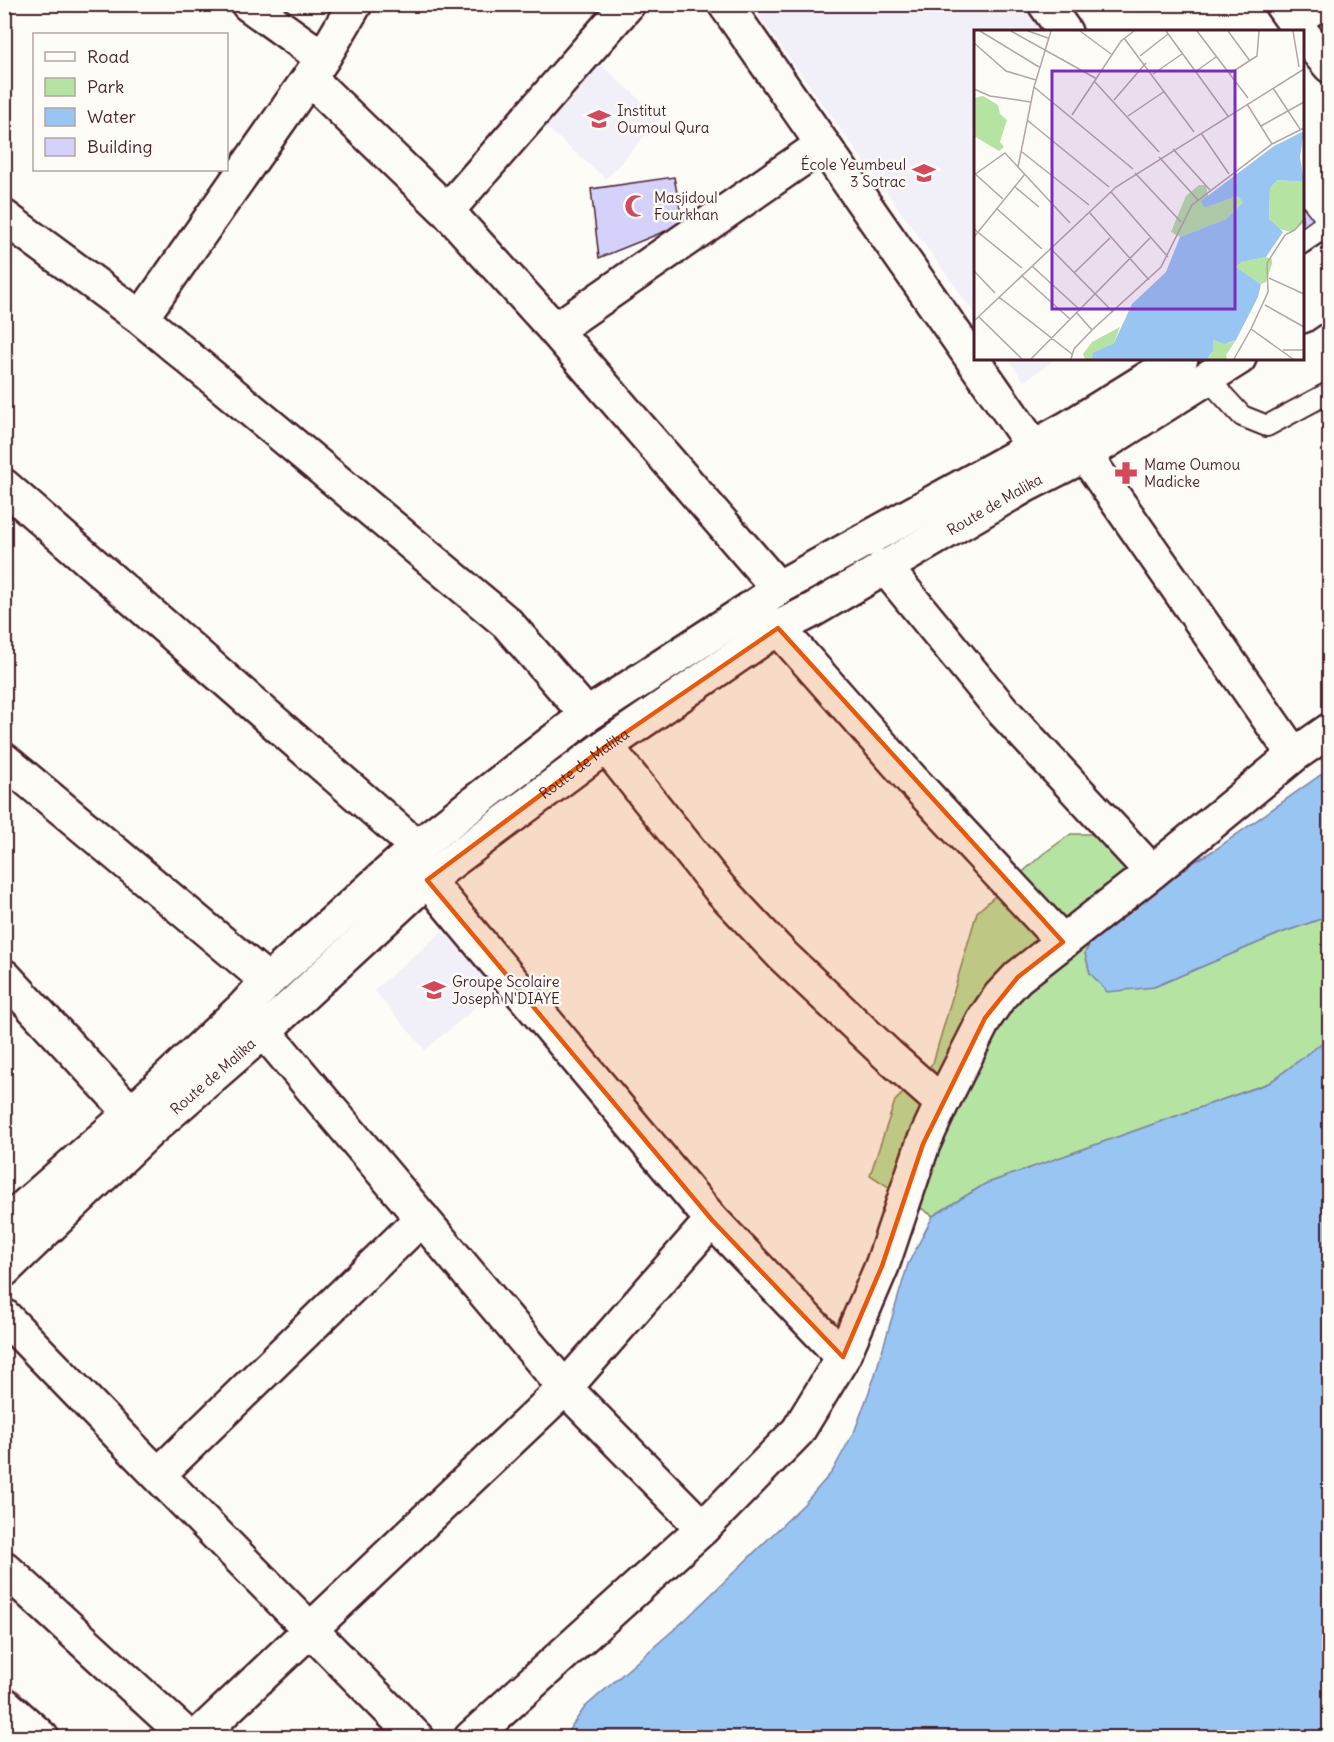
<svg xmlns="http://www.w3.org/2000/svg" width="1334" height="1742" viewBox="0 0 1334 1742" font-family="Delius,sans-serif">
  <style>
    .built { fill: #f1eff8 }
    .green { fill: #b5e3a2; stroke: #808166; stroke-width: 1.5 }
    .water { fill: #99c5f3; stroke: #7983a3; stroke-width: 1.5 }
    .building { fill: #d4d1fa; stroke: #4a1f2b; stroke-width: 1.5 }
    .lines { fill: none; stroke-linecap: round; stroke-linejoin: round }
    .service-casing { stroke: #4a1f2b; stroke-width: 24 }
    .minor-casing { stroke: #4a1f2b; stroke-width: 38 }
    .secondary-casing { stroke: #4a1f2b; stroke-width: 38 }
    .service { stroke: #fdfcf7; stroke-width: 20 }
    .minor { stroke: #fdfcf7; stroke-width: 33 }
    .secondary { stroke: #fdfcf7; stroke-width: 33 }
    .marked { fill: #e8590c; fill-opacity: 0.2; stroke: #e8590c; stroke-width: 4.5; stroke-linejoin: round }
    .labels { text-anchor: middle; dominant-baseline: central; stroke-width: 5; stroke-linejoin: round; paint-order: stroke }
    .poi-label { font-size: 15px; fill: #4a1f2b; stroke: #fdfcf7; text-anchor: start }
    .street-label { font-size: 15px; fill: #4a1f2b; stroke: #fdfcf7 }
    .inset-road { fill: none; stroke: #b5a4a5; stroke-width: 1.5 }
    .view { fill: #7b2cbf; fill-opacity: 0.15; stroke: #7b2cbf; stroke-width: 3 }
    .inset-edge { fill: none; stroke: #4a1f2b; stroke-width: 3 }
  </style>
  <rect width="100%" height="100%" fill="#fdfcf7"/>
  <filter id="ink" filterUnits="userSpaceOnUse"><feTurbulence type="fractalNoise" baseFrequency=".0167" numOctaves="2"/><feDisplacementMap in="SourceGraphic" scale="12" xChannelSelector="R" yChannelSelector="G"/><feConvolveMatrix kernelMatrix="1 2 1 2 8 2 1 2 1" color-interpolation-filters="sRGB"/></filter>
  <g filter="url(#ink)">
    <!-- built -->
    <path class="built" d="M775,4L1032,5L1052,31L976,32L975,314L759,16Z
      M593,58L661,118L606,179L538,120Z
      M1008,359H1056L1024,381Z
      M443,931L495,991L425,1050L374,990Z"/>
    <!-- green -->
    <path class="green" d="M1071,834H1127L1169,877L1098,929L1085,953L1090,973L1154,987L1281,933L1329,916V1038L1269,1083L985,1184L933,1216L870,1175L895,1101L933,1063L977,912L1043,854Z"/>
    <!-- water -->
    <path class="water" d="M1329,769V916L1281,933L1154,987L1107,992L1090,973L1085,953L1098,929L1169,877L1216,849Z
      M1329,1038V1737H564L585,1707L686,1619L804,1504L832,1472L855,1430L874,1378L908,1264L933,1216L985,1184L1269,1083Z"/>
    <!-- building -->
    <path class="building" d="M674,177L683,224L599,258L591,189Z
      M1302,205L1313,219L1302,227Z"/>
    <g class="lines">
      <!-- service casing -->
      <g class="service-casing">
        <path id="service" d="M1208,379L1242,416L1267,426L1330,392"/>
      </g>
      <!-- minor casing -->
      <g class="minor-casing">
        <path id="minor" d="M248,4L323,58
          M725,4L1033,446
          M1045,4L1065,32
          M1281,4L1301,32
          M1293,21L1318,4
          M1302,33L1330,66
          M309,78L447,211L555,330L778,588
          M447,211L628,4
          M4,217L141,318L507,623L587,715
          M141,318L323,58L355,4
          M555,330L822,145
          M1085,455L1294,755
          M4,486L417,847
          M884,566L1003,711L1152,872
          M778,628L913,781L1063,942
          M606,746L720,889L783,956L889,1056L942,1103
          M4,760L268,981
          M427,880L712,1220L843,1357
          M4,976L131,1113
          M264,1031L565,1388L703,1528
          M4,1316L158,1475L417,1738
          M158,1475L422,1218
          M4,1568L189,1738
          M4,1704L42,1738
          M196,1738L565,1388L712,1220
          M471,1738L703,1528L798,1431L843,1357L882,1266L923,1144L942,1103L985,1018L1000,996L1018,977L1152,872L1294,755L1330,730"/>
      </g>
      <!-- secondary casing -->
      <g class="secondary-casing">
        <g id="secondary">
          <path d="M1302,278L1330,259"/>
          <path d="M1302,316L1330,297"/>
          <path d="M4,1225L131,1113L244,1007L268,981L417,847L587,715L762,601L778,588L1068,428L1181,358"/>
          <path id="s1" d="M4,1270L148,1132L264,1031L427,880L606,746L778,628L811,611L1026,485L1085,455L1239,358"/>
        </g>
      </g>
      <!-- service -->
      <use href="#service" class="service"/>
      <!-- minor -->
      <use href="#minor" class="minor"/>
      <!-- secondary -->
      <use href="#secondary" class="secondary"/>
    </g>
  </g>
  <!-- marked area -->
  <path class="marked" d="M778,628L1063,942L1018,977L985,1018L923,1144L882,1266L843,1357L712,1220L427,880L606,746Z"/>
  <!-- icons -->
  <defs>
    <g id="school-bare" transform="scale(1.8)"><path d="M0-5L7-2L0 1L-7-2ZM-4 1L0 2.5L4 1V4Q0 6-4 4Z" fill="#d1495b" stroke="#fdfcf7" stroke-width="2.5" paint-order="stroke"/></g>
    <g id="mosque-bare" transform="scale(1.8)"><path d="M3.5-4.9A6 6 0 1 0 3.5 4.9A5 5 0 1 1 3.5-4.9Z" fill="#d1495b" stroke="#fdfcf7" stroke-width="2.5" paint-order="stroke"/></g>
    <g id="pharmacy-bare" transform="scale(1.8)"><path d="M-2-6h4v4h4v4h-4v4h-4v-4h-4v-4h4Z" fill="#d1495b" stroke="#fdfcf7" stroke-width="2.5" paint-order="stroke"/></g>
  </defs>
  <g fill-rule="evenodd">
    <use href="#school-bare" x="599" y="119"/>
    <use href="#school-bare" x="924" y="173"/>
    <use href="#mosque-bare" x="636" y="206"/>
    <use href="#pharmacy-bare" x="1126" y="473"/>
    <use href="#school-bare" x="434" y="990"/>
  </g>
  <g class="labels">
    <!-- poi labels -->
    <g class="poi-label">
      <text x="617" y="110">Institut<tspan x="617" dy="17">Oumoul Qura</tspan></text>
      <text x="906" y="164" text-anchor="end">École Yeumbeul<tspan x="906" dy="17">3 Sotrac</tspan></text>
      <text x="654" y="197">Masjidoul<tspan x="654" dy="17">Fourkhan</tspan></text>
      <text x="1144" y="464">Mame Oumou<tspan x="1144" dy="17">Madicke</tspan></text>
      <text x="452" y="981">Groupe Scolaire<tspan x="452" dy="17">Joseph N'DIAYE</tspan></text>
    </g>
    <!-- street labels -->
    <g class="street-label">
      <text stroke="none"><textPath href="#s1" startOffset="1257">Route de Malika</textPath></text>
      <text stroke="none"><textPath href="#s1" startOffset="771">Route de Malika</textPath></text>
      <text stroke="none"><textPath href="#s1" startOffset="285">Route de Malika</textPath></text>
    </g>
  </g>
  <!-- overview -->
  <g transform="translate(974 30)">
    <rect width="330" height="330" fill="#fdfcf7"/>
    <path d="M9,66L24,75L26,84L33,90L26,112L30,117L25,121L0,106V68ZM304,150L330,152V193L317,202L301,198L295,189L296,158ZM225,155H232L236,176L263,166L269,172L252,189L206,207L197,202L201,192L212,166ZM292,227L298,229V234L292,252L287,254L262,237L266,232ZM146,297L140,313L124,321L118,329H111L109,324L118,312ZM239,310L255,313L262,310L252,325L253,329H233L238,323Z" fill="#b5e3a2"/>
    <path d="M330,101L326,127L330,152L304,150L296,158L295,189L309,202L292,227L267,232L262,237L287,254L284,267L262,310L251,314L239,310V321L233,329H118L119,323L140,313L158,274L192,242L206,207L252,189L269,172L263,166L236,176L230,177L227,171L300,116Z" fill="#99c5f3"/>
    <path class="inset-road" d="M6,1L65,37M37,1L123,49M54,1L74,8M106,1L137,24M192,1L254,86M223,1L274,68M254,1L276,31M319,1L325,37M150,8L220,102M0,13L32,41L62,50M166,26L194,4M221,42L242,27M179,44L208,24M255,44L283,26L285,1M121,52L185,122M60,57L159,139M299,58L326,99M0,59L16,66L57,72M140,70L172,33M273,74L298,114M98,85L147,11L160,1M154,86L191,61M53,90L135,157M287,96L330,72M227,103L255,144M199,119L236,160M48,122L115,175M185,127L224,170M44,137L60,57L77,1M0,143L29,169M161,143L207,192M0,145L31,123L96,193M40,156L65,177M137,162L194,227M22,178L68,219M115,182L175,250M0,199L48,238M0,207L51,144M76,218L139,282M58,236L105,279M0,241L21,263M100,243L136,208M47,245L96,289M295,248L330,264M25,267L98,324M291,275L330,297M102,282L118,300M5,287L48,329M0,291L142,157L330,39M277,299L294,262L293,233L311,205L321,200L330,189M309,320H330M57,329L176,208M97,329L100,319L118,300L187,237L218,175L298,114L330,98M260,329L277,299L319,329"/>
    <path class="view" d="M78,41H261V279H78Z"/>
    <rect width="330" height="330" class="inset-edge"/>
  </g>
  <!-- margin -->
  <rect width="1334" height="1742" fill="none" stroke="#fdfcf7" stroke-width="24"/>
  <rect x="12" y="12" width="1310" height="1718" fill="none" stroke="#4a1f2b" stroke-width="2" filter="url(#ink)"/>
  <!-- legend -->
  <rect x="33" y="33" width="195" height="138" fill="#fdfcf7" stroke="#b5a4a5" stroke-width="1.5"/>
  <rect x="45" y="52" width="30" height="9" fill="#fdfcf7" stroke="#b5a4a5" stroke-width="1.5"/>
  <text x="87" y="63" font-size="18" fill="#4a1f2b">Road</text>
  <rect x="45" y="78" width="30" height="18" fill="#b5e3a2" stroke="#b5a4a5" stroke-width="1.5"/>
  <text x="87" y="93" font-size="18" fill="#4a1f2b">Park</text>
  <rect x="45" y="108" width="30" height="18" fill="#99c5f3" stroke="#b5a4a5" stroke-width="1.5"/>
  <text x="87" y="123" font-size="18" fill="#4a1f2b">Water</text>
  <rect x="45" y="138" width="30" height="18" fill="#d4d1fa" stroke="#b5a4a5" stroke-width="1.5"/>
  <text x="87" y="153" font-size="18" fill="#4a1f2b">Building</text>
</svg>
